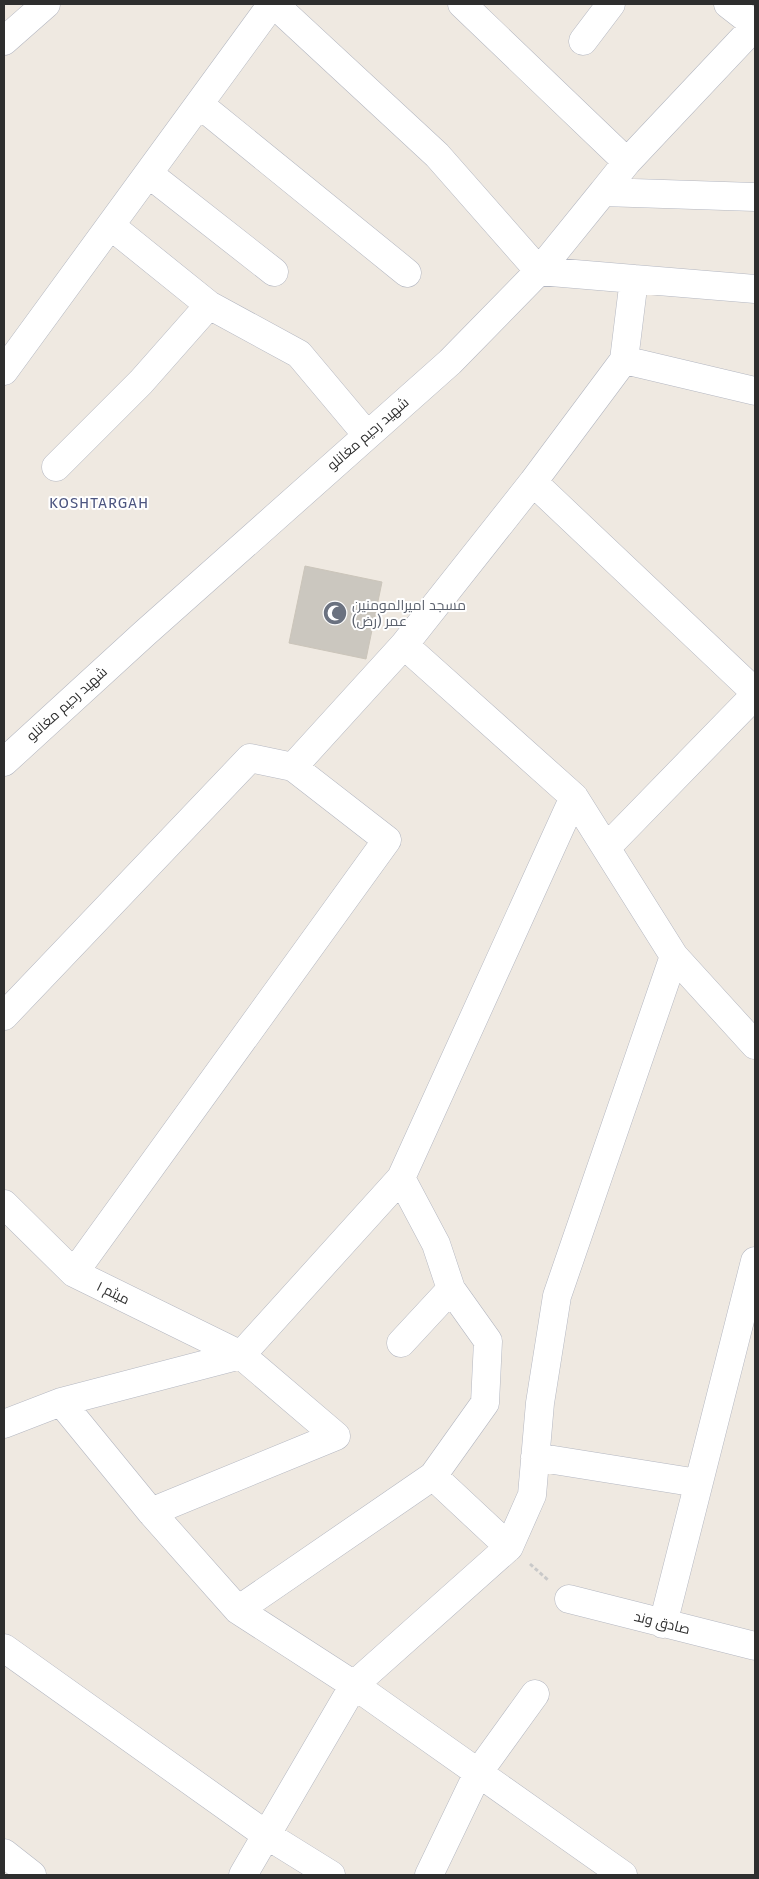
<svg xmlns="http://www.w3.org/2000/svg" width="759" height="1879" viewBox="0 0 759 1879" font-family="'Fira Sans',Cairo,sans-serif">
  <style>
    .building { fill: #cbc7bf; stroke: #cbc5ba }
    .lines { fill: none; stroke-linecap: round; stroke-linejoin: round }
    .minor-casing { stroke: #b4b7c1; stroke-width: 29 }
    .path { stroke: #c9c9c9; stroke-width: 3; stroke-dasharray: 4 2.5; stroke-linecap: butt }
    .minor { stroke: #fff; stroke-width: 28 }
    .labels { text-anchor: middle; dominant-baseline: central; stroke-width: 4; stroke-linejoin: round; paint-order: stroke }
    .street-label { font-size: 14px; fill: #2e2e2e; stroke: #fff }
    .worship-label { font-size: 14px; fill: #5b616d; stroke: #fff; text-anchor: start }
    .neighbourhood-label { font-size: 15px; letter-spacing: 1px; fill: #4d5680; stroke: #fff }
  </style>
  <rect width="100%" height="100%" fill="#efe9e1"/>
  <!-- building -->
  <path class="building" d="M305,566L382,582L366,659L289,643Z"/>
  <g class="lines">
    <!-- minor casing -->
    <g class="minor-casing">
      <path id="minor" d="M274,4L437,155L539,271L634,279L624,360L533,482L404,645L574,797
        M462,4L627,162L603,192
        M728,4L755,25
        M4,41L46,4
        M583,41L611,4
        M199,104L407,273
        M627,162L755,26
        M149,174L274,272
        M111,226L209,305L299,354L367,435
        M634,279L755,289
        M624,360L755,391
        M4,371L272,4
        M56,467L141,382L209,305
        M533,482L755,692
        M4,762L145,633L450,362L539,271L603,192L755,197
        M607,847L755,695
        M4,1016L250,758L293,767L404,645
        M401,1178L436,1244L451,1289L488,1341L485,1403L433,1476L509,1547
        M4,1204L74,1273L241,1355L336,1436L151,1512
        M74,1273L387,840L293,767
        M401,1343L451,1289
        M61,1402L151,1512L238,1610L354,1685L623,1875
        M4,1424L61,1402L241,1355L401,1178L574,797L674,956L755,1045
        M535,1457L698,1483
        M569,1599L755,1646
        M238,1610L433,1476
        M663,1624L755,1261
        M4,1648L265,1834L331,1875
        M4,1853L32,1875
        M243,1875L354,1685L509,1547L532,1495L540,1403L557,1296L674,956
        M429,1875L478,1773L535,1694"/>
    </g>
    <!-- path -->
    <path class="path" d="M530,1564L548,1580"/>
    <!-- minor -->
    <use href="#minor" class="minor"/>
  </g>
  <!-- icons -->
  <defs>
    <g id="mosque-disc" transform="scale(1.25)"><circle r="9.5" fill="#6b7280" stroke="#fff"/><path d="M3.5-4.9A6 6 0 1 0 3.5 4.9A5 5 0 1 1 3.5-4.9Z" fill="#fff"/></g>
  </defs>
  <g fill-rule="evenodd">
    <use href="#mosque-disc" x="335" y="613"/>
  </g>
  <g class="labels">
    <!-- street labels -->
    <g class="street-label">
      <text transform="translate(368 434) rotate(-41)">شهید رحیم مغانلو</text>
      <text transform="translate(67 704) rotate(-42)">شهید رحیم مغانلو</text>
      <text transform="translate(113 1293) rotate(26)">۱ میثم</text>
      <text transform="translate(662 1623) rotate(14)">صادق وند</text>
    </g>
    <!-- worship labels -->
    <g class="worship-label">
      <text x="352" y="605">مسجد امیرالمومنین<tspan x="352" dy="16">عمر (رض)</tspan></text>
    </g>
    <!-- neighbourhood labels -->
    <g class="neighbourhood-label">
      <text x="99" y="503">KOSHTARGAH</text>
    </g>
  </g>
  <!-- border -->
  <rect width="759" height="1879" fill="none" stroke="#2e2e2e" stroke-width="10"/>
</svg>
